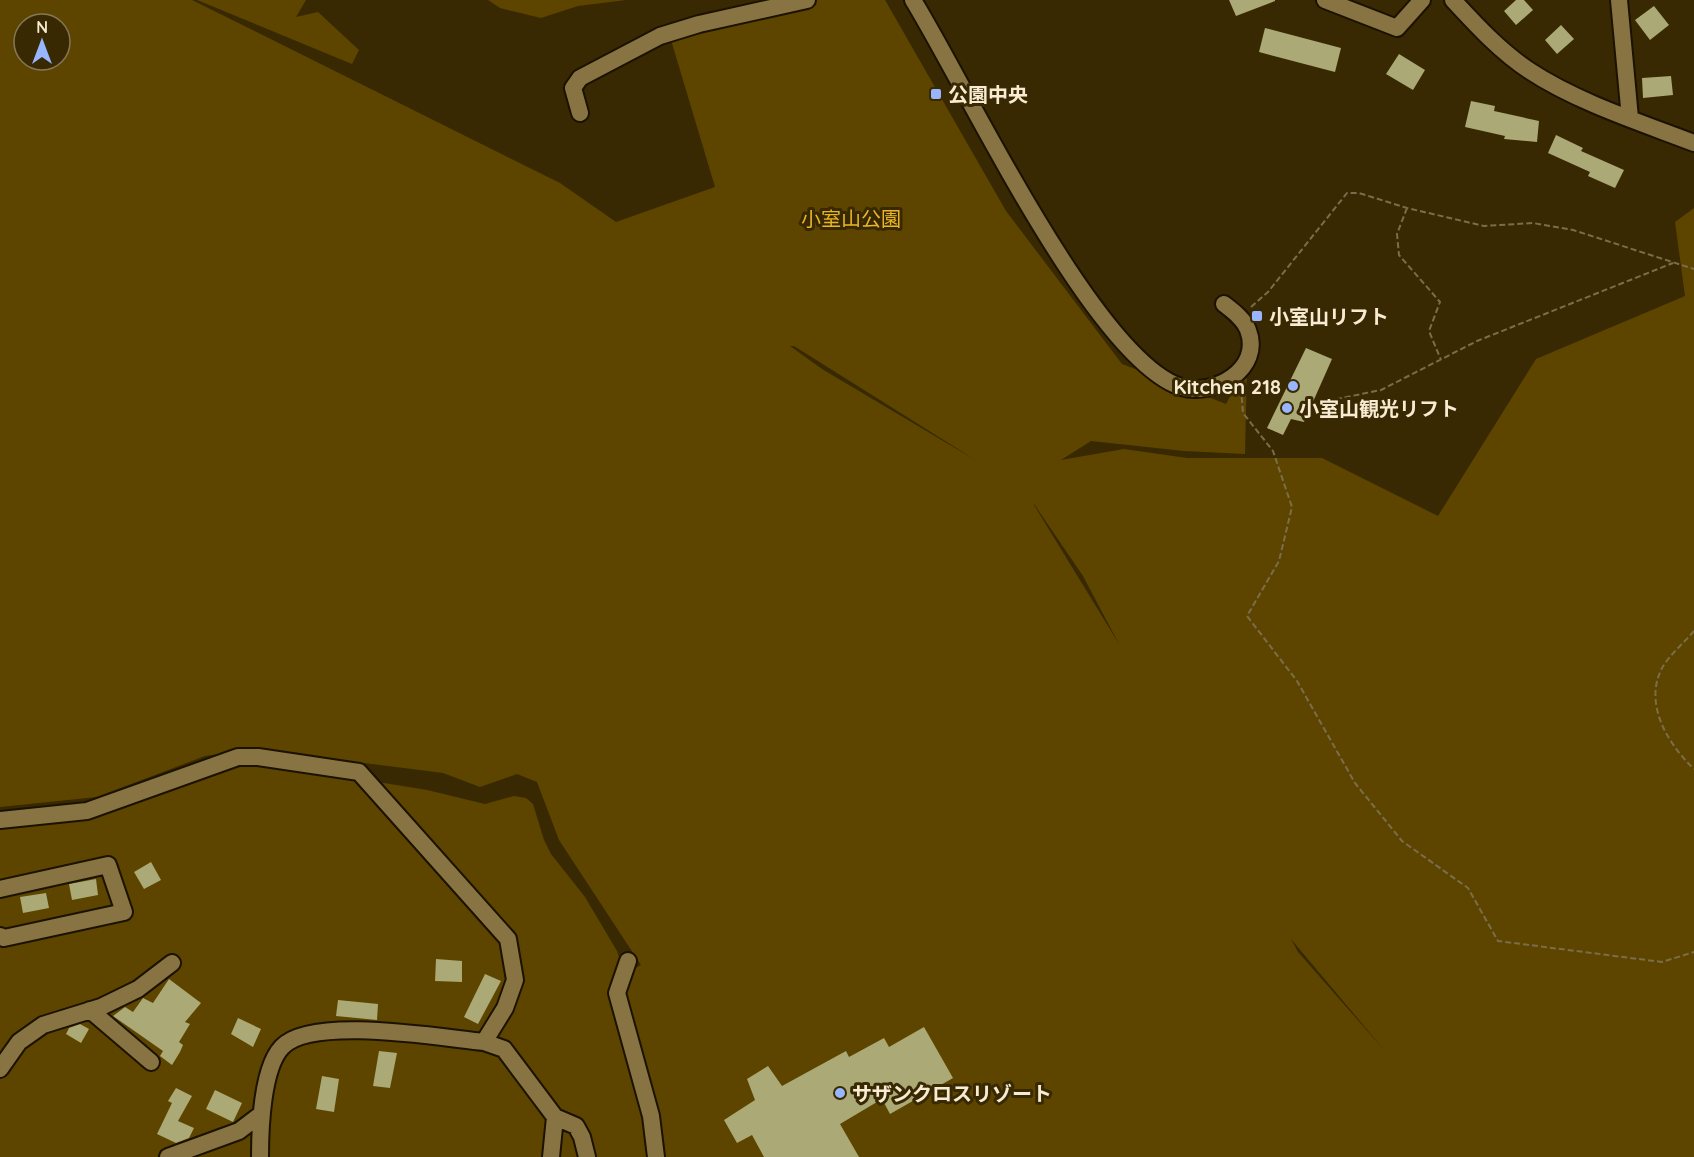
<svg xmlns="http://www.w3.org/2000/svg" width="1694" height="1157" viewBox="0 0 1694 1157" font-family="Quicksand,'Noto Sans JP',sans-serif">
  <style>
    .green { fill: #5d4500; fill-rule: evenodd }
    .building { fill: #aba975 }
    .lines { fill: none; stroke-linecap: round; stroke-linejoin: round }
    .street-casing { stroke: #1c1200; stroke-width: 20 }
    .path { stroke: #7b6d4c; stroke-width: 2; stroke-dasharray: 6 3; stroke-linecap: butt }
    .street { stroke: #887343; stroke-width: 16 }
    .poi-dot { fill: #98b6fd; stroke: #382903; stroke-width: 2 }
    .labels { text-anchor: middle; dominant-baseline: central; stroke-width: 6; stroke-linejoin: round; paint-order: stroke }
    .poi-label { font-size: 20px; font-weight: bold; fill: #f7ebd2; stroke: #382903; text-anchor: start }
    .park-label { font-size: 20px; fill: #eab626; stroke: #382903 }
  </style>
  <rect width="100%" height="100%" fill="#382903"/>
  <!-- green -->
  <path class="green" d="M0,0H192L560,183L616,222L715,187L668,30L807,0H885L1006,211L1122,364L1226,404L1247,364L1245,454L1184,451L1091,441L1061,460L1124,449L1187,458H1322L1438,516L1536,359L1685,296L1675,222L1694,208V1157H0V829L91,819L238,764L261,763L427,790L485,804L514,796L526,798L533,804L544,840L551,854L585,897L617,951L621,963L617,978L641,965L559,840L537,782L517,774L480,787L443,773L254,749L205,756L97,797L0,807ZM24,24H60V60H24ZM790,346H794L977,461L822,369ZM1034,504L1083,576L1119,644L1034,505ZM1291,939L1385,1051L1298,952Z
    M197,0H306L296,17L318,12L359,50L352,64Z
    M488,0H626L578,6L541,18L500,8Z"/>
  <!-- building -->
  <path class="building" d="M1229,0H1275V1L1236,16Z
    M1516,0H1524L1533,10L1516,25L1504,11Z
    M1654,6L1669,25L1650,40L1635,20Z
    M1561,25L1574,39L1557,54L1545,40Z
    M1265,28L1341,48L1335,72L1259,52Z
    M1399,54L1425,70L1413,90L1386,74Z
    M1671,76L1673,95L1643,98L1642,78Z
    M1471,101L1495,106L1494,111L1539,121L1537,142L1504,139L1505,136L1465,127Z
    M1556,135L1583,148L1581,151L1624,170L1615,188L1588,176L1590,172L1548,153Z
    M1306,348L1332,359L1304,422L1291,419L1283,435L1267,428Z
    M151,862L161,880L144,889L134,872Z
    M96,879L98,895L72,900L69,884Z
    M46,893L49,908L23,913L20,897Z
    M436,959L462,961V982L435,981Z
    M485,974L501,981L478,1024L464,1017Z
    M169,979L201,1003L185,1022L190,1024L179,1042L183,1045L180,1052L172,1065L160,1056L163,1051L113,1016L125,1007L133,1012L143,998L153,1003Z
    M338,1000L378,1004L377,1020L336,1016Z
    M238,1018L261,1029L253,1047L231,1034Z
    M80,1024L89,1029L81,1043L66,1034L69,1028Z
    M924,1027L953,1078L890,1114L882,1099L840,1124L859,1157H764L752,1135L737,1143L724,1120L755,1100L747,1079L768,1066L782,1086L846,1051L849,1057L884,1038L889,1047Z
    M379,1051L397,1053L390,1088L373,1086Z
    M322,1076L339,1079L334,1112L316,1109Z
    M176,1088L192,1096L178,1121L194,1128L189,1138L176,1143L157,1134L172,1103L168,1101Z
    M215,1090L242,1103L233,1122L206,1109Z"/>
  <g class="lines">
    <!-- street casing -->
    <g class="street-casing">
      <path id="street" d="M913,0C965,84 1094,359 1181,387C1214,397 1263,369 1248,330C1244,319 1233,311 1224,304
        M1325,0L1397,28L1422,0
        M1453,0C1477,26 1501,52 1530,71C1577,102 1642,123 1694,143
        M1619,0L1630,118
        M580,113L573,88L580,78L660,36L699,24L807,0
        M0,820L87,811L238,757H258L359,772L508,939L515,980L505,1008L484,1042
        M0,889L108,865L124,912L4,938L0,936
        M628,961L617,993L651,1116L656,1157
        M90,1010L151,1062
        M0,1069L19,1042L43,1025L101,1007L138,989L172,963
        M168,1157L239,1131L260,1115
        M260,1157C260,1129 262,1068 282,1047C312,1015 442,1038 484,1042L504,1049L555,1117L576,1126L582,1137L587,1157
        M551,1157L555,1117"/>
    </g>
    <!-- path -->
    <path class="path" d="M1407,208L1397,234L1399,255L1440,302L1429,331L1441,360
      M1251,307L1268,292L1347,193H1359L1407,208L1484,226L1533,223L1573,230L1694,269
      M1241,388L1243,413L1273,451L1292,507L1279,561L1247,616L1297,681L1355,783L1402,841L1468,888L1498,941L1662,962L1694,952
      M1327,401L1381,390L1477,341L1673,263
      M1694,631C1684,643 1668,656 1661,670C1644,706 1669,745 1694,769"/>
    <!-- street -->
    <use href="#street" class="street"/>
  </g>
  <!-- markers -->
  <g class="poi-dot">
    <rect x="930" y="88" width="12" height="12" rx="3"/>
    <rect x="1251" y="310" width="12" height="12" rx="3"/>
    <circle cx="1293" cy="386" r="6"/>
    <circle cx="1287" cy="408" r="6"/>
    <circle cx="840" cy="1093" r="6"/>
  </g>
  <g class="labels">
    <!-- poi labels -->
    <g class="poi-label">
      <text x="948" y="94">公園中央</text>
      <text x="1269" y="316">小室山リフト</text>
      <text x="1281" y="386" text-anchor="end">Kitchen 218</text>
      <text x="1299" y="408">小室山観光リフト</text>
      <text x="852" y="1093">サザンクロスリゾート</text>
    </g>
    <!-- park labels -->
    <g class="park-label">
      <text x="851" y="218">小室山公園</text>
    </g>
  </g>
  <!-- north arrow -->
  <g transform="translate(42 42)"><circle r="28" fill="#382903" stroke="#847756" stroke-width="1.5"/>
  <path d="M0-4.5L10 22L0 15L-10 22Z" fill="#98b6fd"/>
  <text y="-9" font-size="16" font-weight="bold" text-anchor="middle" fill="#f7ebd2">N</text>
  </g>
</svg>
